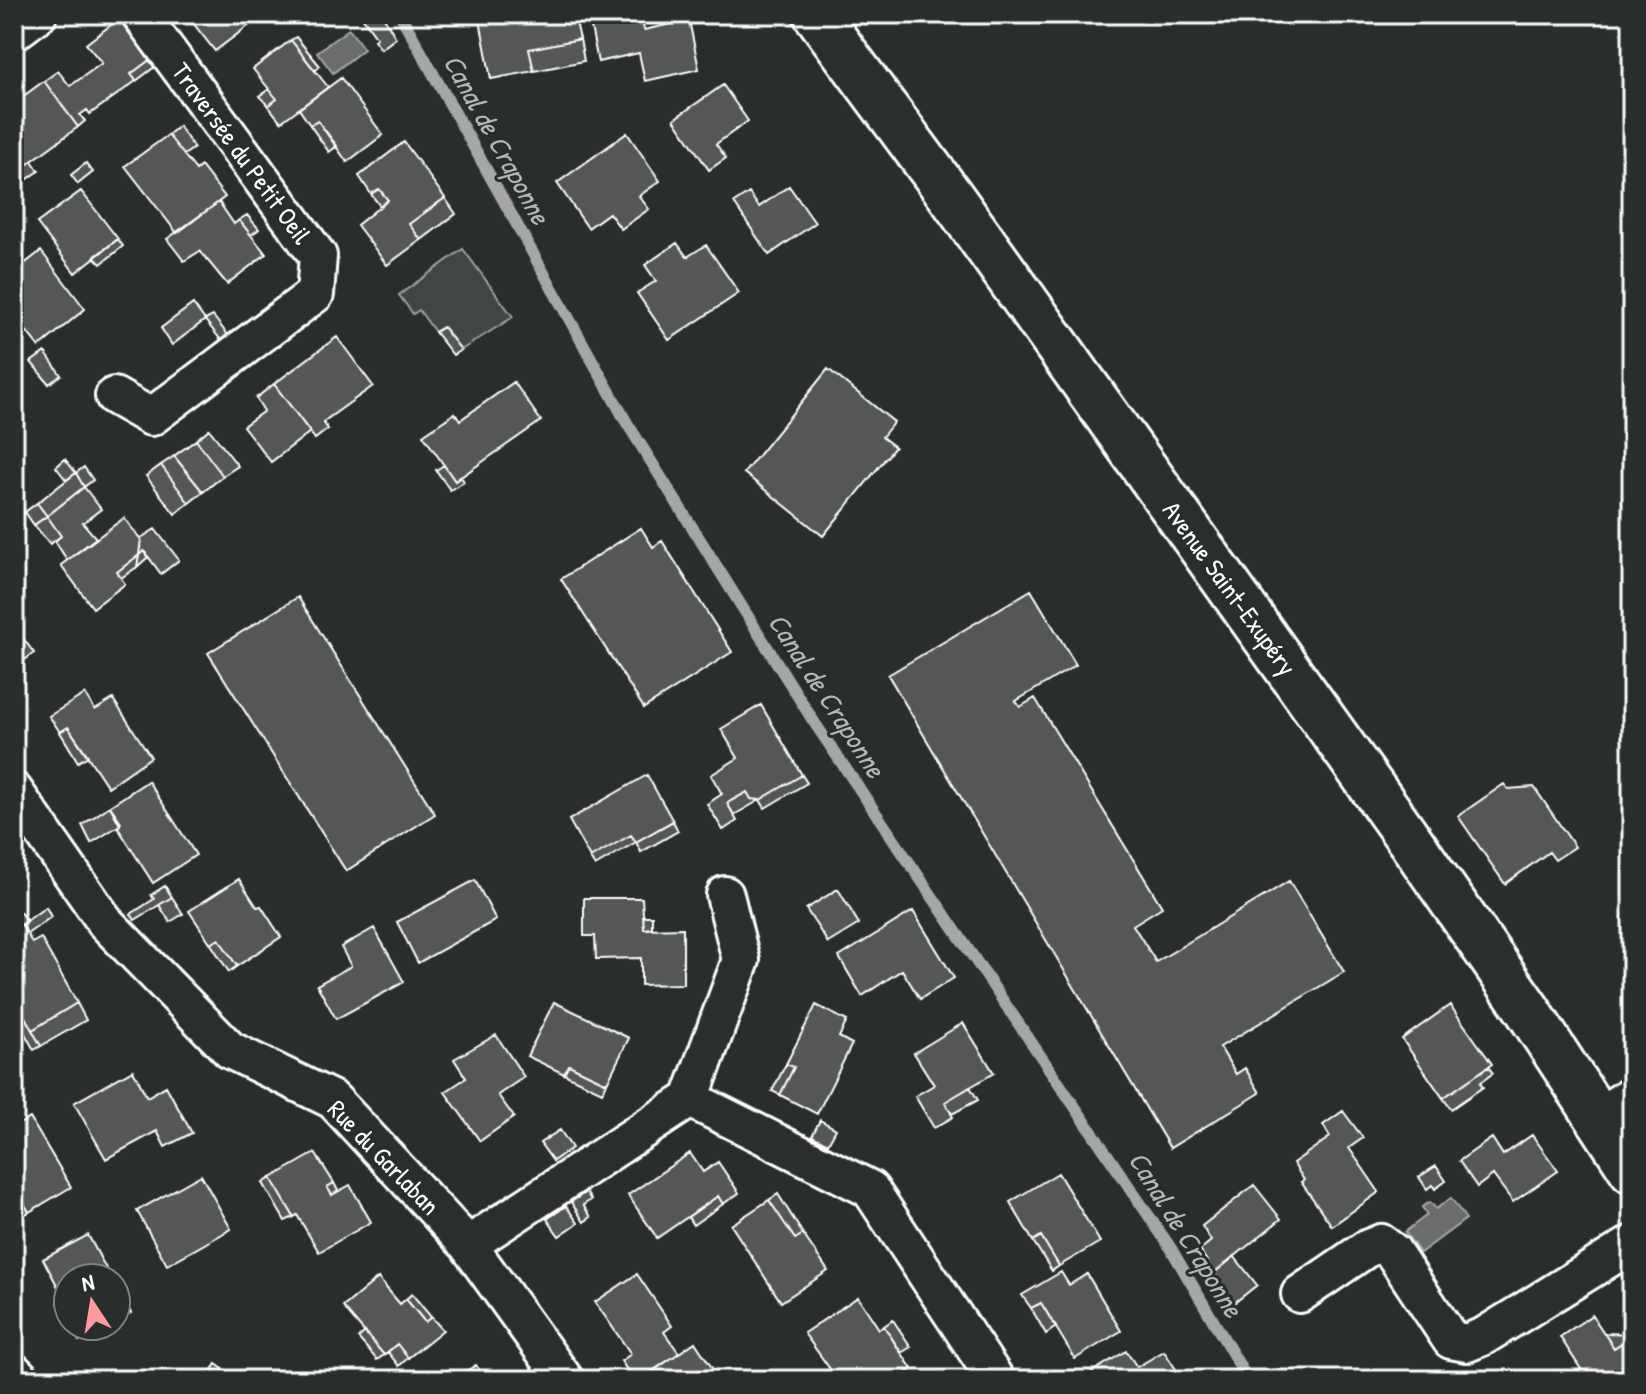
<svg xmlns="http://www.w3.org/2000/svg" width="1646" height="1394" viewBox="0 0 1646 1394" font-family="'Patrick Hand',sans-serif">
  <style>
    .green { fill: #414445; stroke: #a0a2a2; stroke-width: 2 }
    .water { fill: #6a6c6d; stroke: #a6a7a7; stroke-width: 2 }
    .lines { fill: none; stroke-linecap: round; stroke-linejoin: round }
    .stream { stroke: #a6a7a7; stroke-width: 12 }
    .building { fill: #555758; stroke: #fff; stroke-width: 2 }
    .street-casing { stroke: #fff; stroke-width: 42 }
    .secondary-casing { stroke: #fff; stroke-width: 50 }
    .street { stroke: #2a2d2e; stroke-width: 36 }
    .secondary { stroke: #2a2d2e; stroke-width: 44 }
    .labels { text-anchor: middle; dominant-baseline: central; stroke-width: 6; stroke-linejoin: round; paint-order: stroke }
    .street-label { font-size: 26px; fill: #fff; stroke: #2a2d2e }
    .water-label { font-size: 28px; font-style: italic; fill: #b4b6b6; stroke: #2a2d2e }
  </style>
  <rect width="100%" height="100%" fill="#2a2d2e"/>
  <filter id="ink" filterUnits="userSpaceOnUse"><feTurbulence type="fractalNoise" baseFrequency=".0125" numOctaves="2"/><feDisplacementMap in="SourceGraphic" scale="16" xChannelSelector="R" yChannelSelector="G"/><feConvolveMatrix kernelMatrix="1 2 1 2 8 2 1 2 1" color-interpolation-filters="sRGB"/></filter>
  <g filter="url(#ink)">
    <!-- green -->
    <path class="green" d="M463,249L513,317L461,350L444,327L435,332L419,310L413,314L399,295Z"/>
    <!-- water -->
    <path class="water" d="M349,29L364,49L333,73L317,52Z
      M1451,1198L1466,1219L1420,1253L1405,1232L1427,1215L1422,1207L1430,1202L1436,1209Z"/>
    <g class="lines">
      <!-- stream -->
      <path class="stream" d="M400,14L627,423L814,722L1170,1247L1248,1380"/>
    </g>
    <!-- building -->
    <path class="building" d="M186,14H264L215,51Z
      M360,14H382L396,38L381,49L374,40L377,38Z
      M486,14H574L580,39L529,49L534,71L491,79L479,15Z
      M605,14H641L644,30L689,20L699,69L645,81L639,53L598,62L589,17Z
      M124,15L155,56L131,74L136,81L90,114L87,110L80,115L85,121L78,127L44,81L58,71L70,86L102,63L86,44Z
      M296,37L320,66L315,71L291,40Z
      M580,39L584,61L534,71L529,49Z
      M291,40L328,87L281,122L268,106L277,99L253,69Z
      M155,56L160,63L136,81L131,74Z
      M341,78L383,135L347,162L318,121L310,125L299,109Z
      M44,81L78,127L14,174V103Z
      M723,85L748,121L716,144L726,158L709,170L674,119Z
      M269,89L277,99L268,106L260,96Z
      M318,121L337,146L329,152L310,125Z
      M179,126L194,148L184,155L168,135Z
      M627,133L660,181L639,196L649,209L621,229L609,213L588,228L557,183Z
      M168,135L196,170L201,166L225,197L177,233L125,166Z
      M404,142L445,198L409,224L421,240L387,265L357,225L388,200L379,189L371,194L359,176Z
      M32,161L39,171L14,189V174Z
      M86,163L93,172L78,184L71,175Z
      M789,186L815,223L769,255L734,203L749,193L759,207Z
      M379,189L388,200L380,206L371,194Z
      M81,191L118,239L75,273L37,223Z
      M445,198L456,214L421,240L409,224Z
      M219,202L234,224L239,220L266,254L227,284L200,251L184,261L167,239Z
      M247,215L259,229L251,235L239,220Z
      M118,239L123,246L101,264L94,257Z
      M677,243L687,257L706,245L739,293L669,340L637,293L656,281L645,265Z
      M41,251L85,309L39,347L14,315L16,306L14,272Z
      M193,304L205,320L172,345L161,328Z
      M213,316L231,339L224,344L205,320Z
      M443,327L461,350L453,355L435,332Z
      M337,337L373,386L323,422L328,429L315,439L274,384Z
      M45,352L61,375L49,384L31,362Z
      M828,369L894,422L882,437L895,447L823,536L744,473Z
      M514,382L541,421L455,481L423,435L455,413L460,420Z
      M274,384L310,432L271,462L243,426L264,411L256,398Z
      M209,429L238,466L223,476L196,440Z
      M196,440L223,476L203,492L174,456Z
      M174,456L203,492L189,503L161,465Z
      M65,459L76,473L66,480L56,467Z
      M161,465L189,503L175,514L146,476Z
      M444,465L455,481L461,476L464,482L450,490L436,470Z
      M84,467L93,480L84,487L76,473Z
      M76,473L84,487L47,516L37,503Z
      M84,487L101,509L83,523L96,538L67,560L55,541L61,536L47,516Z
      M37,503L47,516L34,525L25,512Z
      M19,506L24,513L17,518L14,510Z
      M47,516L61,536L50,544L34,525Z
      M124,518L141,540L139,555L117,572L125,584L93,608L61,565Z
      M641,528L653,547L662,541L732,652L644,708L561,579Z
      M155,529L179,560L161,574L144,551L139,555L141,538Z
      M144,551L148,557L137,567L139,555Z
      M139,555L137,567L121,578L117,572Z
      M1031,590L1076,665L1016,701L1020,707L1035,698L1162,907L1133,925L1156,962L1289,881L1344,972L1220,1047L1236,1074L1245,1068L1260,1093L1170,1148L888,675Z
      M298,597L435,814L346,871L208,653Z
      M14,626L34,653L14,668Z
      M85,694L95,710L113,699L151,757L108,787L68,727L60,732L49,716Z
      M761,705L802,775L760,800L751,799L747,792L727,803L737,821L723,830L707,804L722,794L711,775L738,758L721,729Z
      M68,727L88,756L78,762L60,732Z
      M647,775L673,821L636,842L631,835L590,858L569,820Z
      M802,775L807,783L765,808L760,800Z
      M148,781L196,855L153,883L118,828L121,822L110,806Z
      M1504,784L1508,789L1534,787L1575,847L1555,860L1549,852L1505,884L1458,816Z
      M747,792L751,799L760,800L734,815L727,803Z
      M110,806L120,825L91,843L82,825Z
      M673,821L678,831L641,852L636,842Z
      M631,835L636,842L595,866L590,858Z
      M239,879L257,907L261,906L281,937L237,966L219,939L211,944L189,911Z
      M475,880L496,920L418,963L397,922Z
      M165,886L172,897L135,920L131,914L154,899L151,895Z
      M838,889L859,924L828,943L806,909Z
      M172,897L183,914L170,922L159,905Z
      M584,898H642L644,929L683,928V984L641,985V958L596,959L595,936H584Z
      M14,905L27,921L14,930Z
      M46,907L51,917L27,934L22,924Z
      M913,911L954,978L920,999L902,970L862,996L839,957Z
      M643,916H652V928L644,929Z
      M22,924L32,943L41,938L77,1003L32,1030L14,997V930Z
      M374,928L404,982L336,1019L317,985L351,966L341,947Z
      M219,939L237,966L229,972L211,944Z
      M14,997L41,1046L34,1050L14,1014Z
      M554,1002L629,1038L607,1083L569,1065L564,1074L527,1056Z
      M77,1003L86,1020L41,1046L32,1030Z
      M816,1005L847,1021L839,1037L852,1044L817,1114L780,1095L794,1067L786,1064Z
      M1450,1005L1492,1064L1443,1098L1402,1039Z
      M963,1023L994,1073L945,1102L953,1117L934,1128L915,1096L934,1085L914,1053Z
      M496,1035L524,1077L498,1095L514,1117L480,1141L445,1092L466,1078L454,1059Z
      M786,1064L794,1067L780,1095L772,1091Z
      M569,1065L607,1083L602,1092L564,1074Z
      M1488,1067L1493,1073L1480,1083L1483,1087L1451,1109L1443,1098Z
      M133,1070L147,1097L166,1086L192,1133L165,1147L157,1131L106,1159L74,1103Z
      M970,1087L978,1100L952,1114L945,1102Z
      M1343,1111L1363,1138L1349,1148L1379,1192L1332,1226L1301,1182L1304,1180L1293,1163L1330,1137L1323,1125Z
      M30,1118L71,1187L29,1212L14,1186V1127Z
      M820,1120L836,1129L828,1144L812,1136Z
      M560,1130L572,1148L553,1161L540,1143Z
      M1532,1135L1558,1171L1513,1202L1493,1175L1477,1187L1459,1161L1492,1138L1503,1155Z
      M315,1153L334,1183L327,1187L332,1195L350,1185L371,1222L319,1252L297,1215L294,1217L271,1178Z
      M690,1153L703,1172L718,1162L739,1193L723,1204L718,1196L657,1238L628,1195Z
      M1436,1166L1446,1181L1435,1189L1432,1185L1427,1189L1419,1177Z
      M1058,1173L1100,1242L1059,1266L1041,1236L1033,1241L1010,1202Z
      M201,1175L231,1229L167,1265L137,1211Z
      M271,1178L294,1217L285,1221L263,1183Z
      M334,1183L338,1191L332,1195L327,1187Z
      M1254,1185L1281,1219L1214,1273L1200,1250L1211,1241L1202,1226Z
      M14,1186L29,1212L20,1217L14,1207Z
      M586,1192L591,1200L583,1205L591,1217L584,1222L571,1202Z
      M778,1194L803,1234L795,1239L769,1200Z
      M718,1196L723,1204L693,1225L688,1217Z
      M769,1200L795,1239L803,1234L828,1271L781,1302L731,1225Z
      M566,1206L578,1223L559,1236L547,1219Z
      M88,1235L111,1278H68V1297L64,1298L43,1259Z
      M1041,1236L1059,1266L1052,1271L1033,1241Z
      M1234,1256L1257,1285L1233,1304L1214,1273Z
      M1061,1272L1069,1285L1087,1274L1121,1331L1075,1359L1041,1303L1031,1308L1022,1295Z
      M637,1274L672,1326L664,1332L679,1353L639,1380H634L621,1361L631,1354L595,1302Z
      M378,1278L400,1304L406,1299L425,1322L431,1317L443,1330L408,1358L397,1344L384,1355L343,1307Z
      M116,1286L131,1313L116,1321Z
      M412,1294L431,1317L425,1322L406,1299Z
      M68,1297V1321L58,1302Z
      M858,1297L879,1329L884,1326L912,1369L895,1380H838L804,1333Z
      M1041,1303L1056,1327L1046,1334L1031,1308Z
      M1592,1315L1614,1348L1632,1336V1380H1612L1610,1377L1605,1380H1588L1560,1337Z
      M893,1320L911,1347L901,1353L884,1326Z
      M71,1326H85L90,1335L79,1341Z
      M85,1326H107L90,1335Z
      M365,1332L384,1355L377,1360L358,1338Z
      M1604,1333L1632,1334V1336L1614,1348Z
      M695,1342L720,1380H649L646,1376Z
      M397,1344L408,1358L399,1366L388,1352Z
      M1126,1351L1137,1367L1164,1351L1183,1380H1091L1087,1375Z
      M216,1364L239,1380H205Z
      M476,1365L486,1380H452Z"/>
    <g class="lines">
      <!-- street casing -->
      <g class="street-casing">
        <path id="street" d="M14,32L38,14
          M114,396L151,417L315,294L318,256L140,14
          M14,791L106,923L230,1050L333,1100L468,1245L565,1380
          M690,1099L870,1189L996,1380
          M1597,1117L1632,1095
          M468,1245L690,1099L741,960L725,895
          M1300,1294L1366,1249L1381,1243L1393,1252L1451,1340L1467,1343L1484,1336L1632,1244
          M14,1372L22,1380"/>
      </g>
      <!-- secondary casing -->
      <g class="secondary-casing">
        <path id="secondary" d="M816,14L952,198L1411,842L1527,1009L1632,1170"/>
      </g>
      <!-- street -->
      <use href="#street" class="street"/>
      <!-- secondary -->
      <use href="#secondary" class="secondary"/>
    </g>
  </g>
  <g class="labels">
    <!-- street labels -->
    <g class="street-label">
      <text transform="translate(242 153) rotate(54)">Traversée du Petit Oeil</text>
      <text transform="translate(1230 588) rotate(54)">Avenue Saint-Exupéry</text>
      <text transform="translate(384 1157) rotate(46)">Rue du Garlaban</text>
    </g>
    <!-- water labels -->
    <g class="water-label">
      <text transform="translate(497 139) rotate(61)">Canal de Craponne</text>
      <text transform="translate(827 695) rotate(57)">Canal de Craponne</text>
      <text transform="translate(1186 1234) rotate(58)">Canal de Craponne</text>
    </g>
  </g>
  <!-- margin -->
  <rect width="1646" height="1394" fill="none" stroke="#2a2d2e" stroke-width="48"/>
  <rect x="24" y="24" width="1598" height="1346" fill="none" stroke="#fff" stroke-width="3" filter="url(#ink)"/>
  <!-- north arrow -->
  <g transform="translate(92 1302) rotate(348)"><circle r="38" fill="#2a2d2e" stroke="#7f8182" stroke-width="2"/>
  <path d="M0-6L14 30L0 20L-14 30Z" fill="#ff9aa2"/>
  <text y="-12" font-size="22" font-weight="bold" text-anchor="middle" fill="#ffffff">N</text>
  </g>
</svg>
